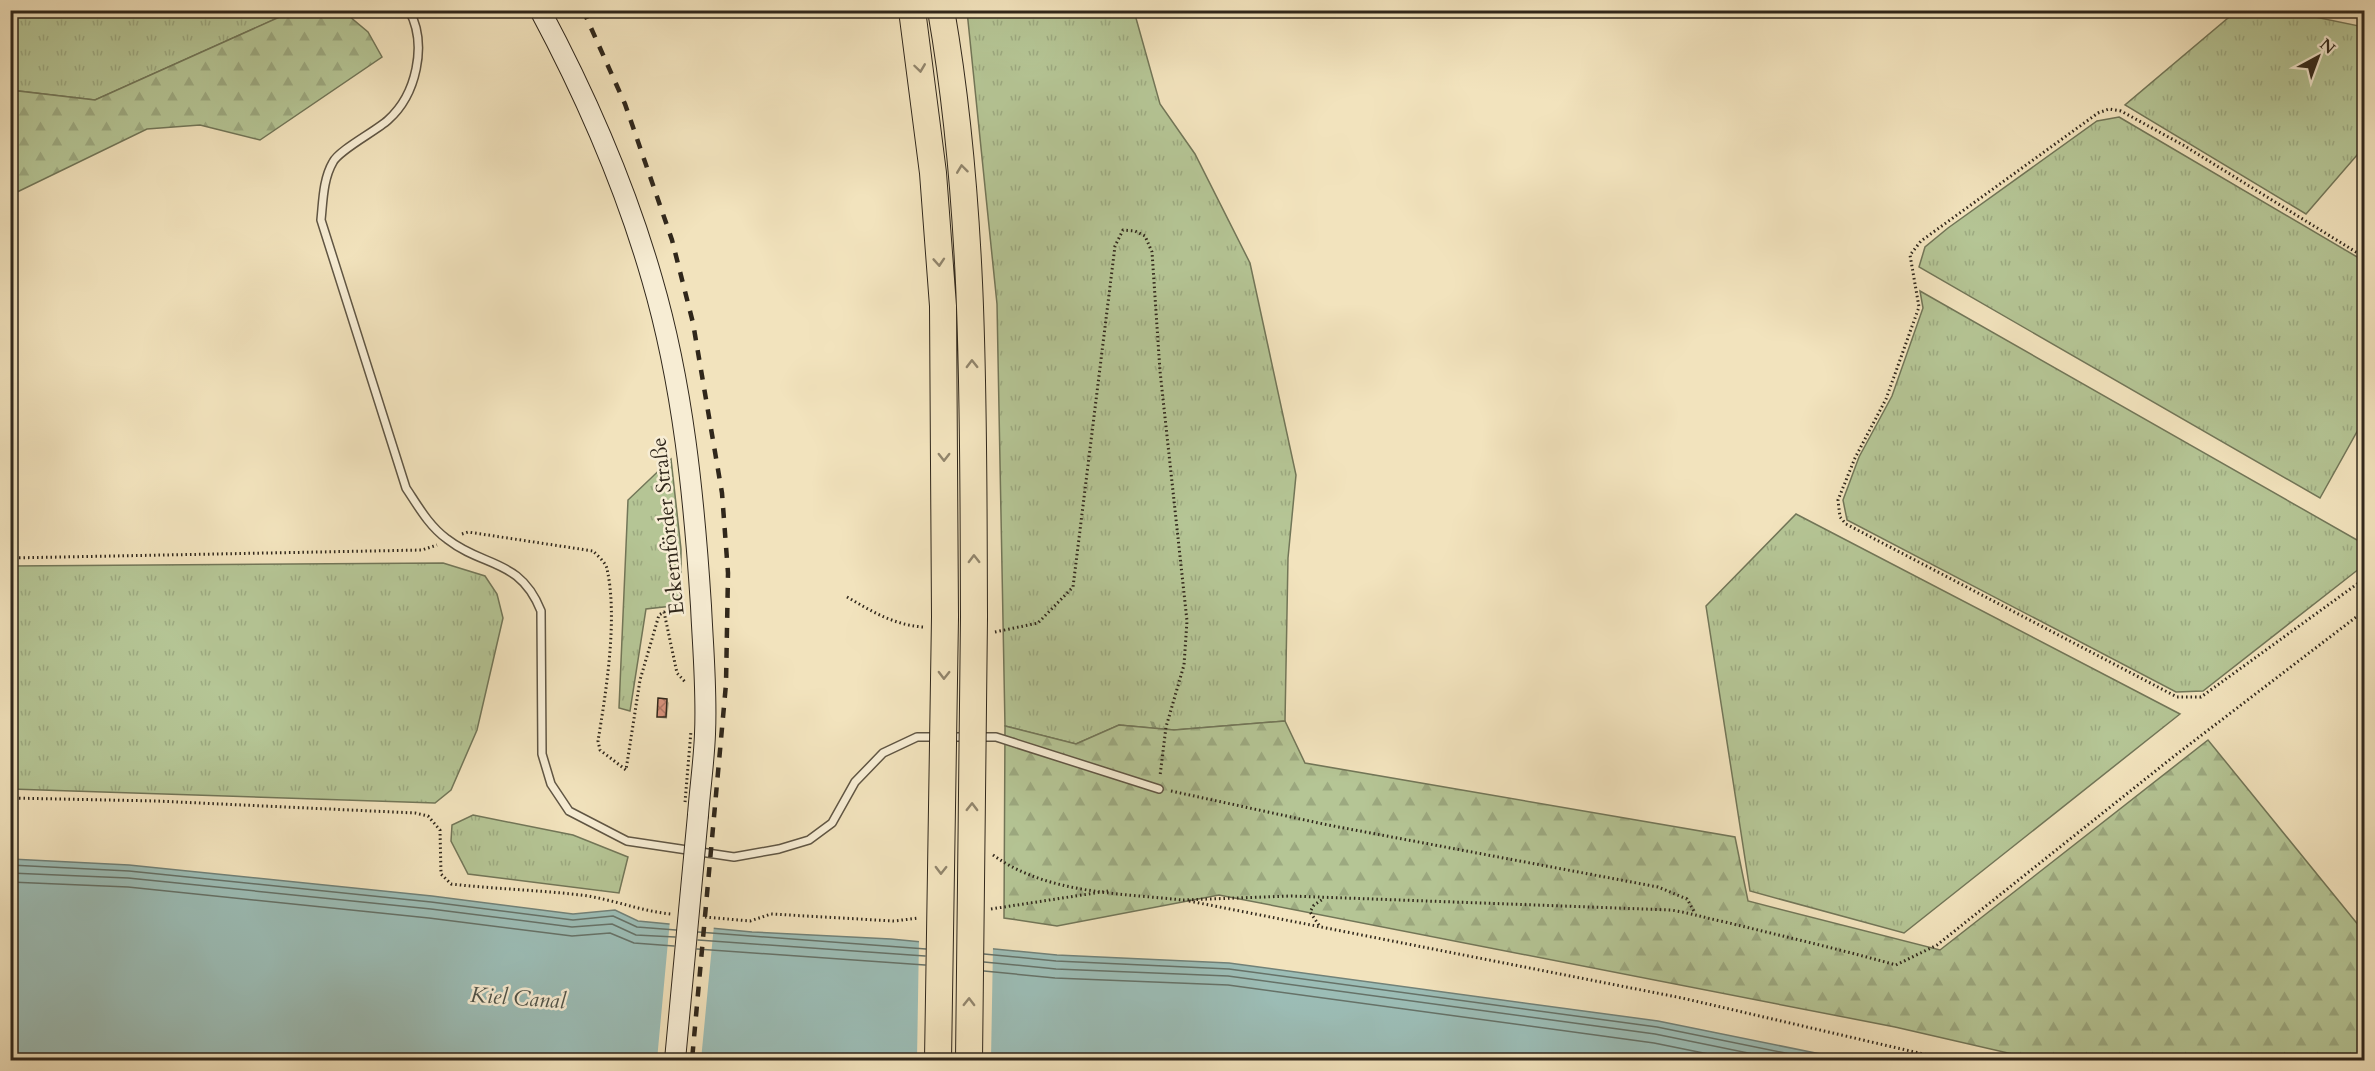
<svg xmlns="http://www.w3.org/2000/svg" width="2375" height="1071" viewBox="0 0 2375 1071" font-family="Cardo,serif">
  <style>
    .grass { fill: url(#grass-tufts); stroke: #727658; stroke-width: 1.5 }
    .forest { fill: url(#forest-firs); stroke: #727658; stroke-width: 1.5 }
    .water { fill: #9cbdb6; stroke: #718178; stroke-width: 1.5 }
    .pier { fill: #f2e3bd }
    .shadow { fill: #0003 }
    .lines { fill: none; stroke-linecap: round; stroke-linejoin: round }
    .shore { stroke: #667268; stroke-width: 1.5 }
    .building { fill: url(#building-cross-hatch); stroke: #30271b; stroke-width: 1.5 }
    .lane-casing { stroke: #605644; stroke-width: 10 }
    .secondary-casing { stroke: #30271b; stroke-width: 22 }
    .highway-casing { stroke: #30271b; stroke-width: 28 }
    .path { stroke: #30271b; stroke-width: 3; stroke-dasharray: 1.5 3; stroke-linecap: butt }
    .lane { stroke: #f7edd4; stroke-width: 7 }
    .secondary { stroke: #f7edd4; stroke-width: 20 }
    .highway { stroke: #f2e3bd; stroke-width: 26 }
    .rail { stroke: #30271b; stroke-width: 4.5; stroke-dasharray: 10 10; stroke-linecap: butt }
    .secondary-bridge-casing { stroke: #30271b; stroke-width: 22; stroke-linecap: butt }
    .highway-bridge-casing { stroke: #30271b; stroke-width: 28; stroke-linecap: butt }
    .path-bridge { stroke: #30271b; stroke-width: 3; stroke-dasharray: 1.5 3; stroke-linecap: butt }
    .secondary-bridge { stroke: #f7edd4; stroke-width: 20 }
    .highway-bridge { stroke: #f2e3bd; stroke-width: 26 }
    .oneway { stroke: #91856c }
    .labels { text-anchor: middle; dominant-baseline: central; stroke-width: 5; stroke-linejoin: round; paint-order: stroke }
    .street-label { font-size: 21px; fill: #30271b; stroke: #f7edd4 }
    .water-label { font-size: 22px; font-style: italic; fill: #50544a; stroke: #f7edd4 }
  </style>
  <defs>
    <pattern id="grass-tufts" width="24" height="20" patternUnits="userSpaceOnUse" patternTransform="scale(1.5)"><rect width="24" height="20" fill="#b5c595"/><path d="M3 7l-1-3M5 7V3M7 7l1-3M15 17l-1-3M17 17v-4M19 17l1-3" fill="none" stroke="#9ca980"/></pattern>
    <pattern id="forest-firs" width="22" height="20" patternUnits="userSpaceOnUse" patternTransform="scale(1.5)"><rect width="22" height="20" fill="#b5c595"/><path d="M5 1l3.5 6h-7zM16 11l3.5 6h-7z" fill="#9ca980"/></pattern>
    <pattern id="building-cross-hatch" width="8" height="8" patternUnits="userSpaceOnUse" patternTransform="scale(1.5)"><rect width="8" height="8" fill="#d8927c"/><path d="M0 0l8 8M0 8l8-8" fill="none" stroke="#b07765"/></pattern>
  </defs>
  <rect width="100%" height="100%" fill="#f2e3bd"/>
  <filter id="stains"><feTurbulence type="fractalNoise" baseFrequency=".00333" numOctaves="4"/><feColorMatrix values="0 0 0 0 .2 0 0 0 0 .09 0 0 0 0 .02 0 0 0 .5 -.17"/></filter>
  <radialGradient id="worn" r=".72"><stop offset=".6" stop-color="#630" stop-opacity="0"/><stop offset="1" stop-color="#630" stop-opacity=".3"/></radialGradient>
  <!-- grass -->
  <path class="grass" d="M2258,10L2286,11L2364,27V147L2306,214L2125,105L2234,13Z
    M10,11H293L95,100L11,90Z
    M967,11H1134L1160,104L1195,154L1250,263L1296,475L1288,558L1285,721L1174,730L1119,725L1076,744L1005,726L997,304Z
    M2119,117L2364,261V419L2320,498L1919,267L1925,247L1948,228L2097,121Z
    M1920,291L2364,544V565L2203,691L2176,692L1847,520L1843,500L1859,457L1892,396L1923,308Z
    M671,459L681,549V605L646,609L630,711L619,708L628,500Z
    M1796,514L2180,714L1904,933L1750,891L1706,606Z
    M443,563L485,576L497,594L503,618L477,730L451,790L435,803L11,789V566Z
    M473,815L573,835L628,857L619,893L468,874L451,841L452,825Z"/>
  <!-- forest -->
  <path class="forest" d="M293,11H343L368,32L382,57L260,140L200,125L147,129L11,195V94L18,91L95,100Z
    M1285,721L1305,763L1735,837L1748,901L1940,950L2208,740L2364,932V1060H2038L1895,1027L1219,895L1057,926L1004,918L1005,726L1076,744L1119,725L1174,730Z"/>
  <!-- water -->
  <path class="water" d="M11,859L129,865L432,896L573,914L615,910L638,921L752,932L891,939L1057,955L1229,963L1658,1021L1850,1060H11Z"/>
  <!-- pier -->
  <path class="pier" d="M670,920L714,925L701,1060H657Z
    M919,939L993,946L991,1060H917Z"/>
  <!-- shadow -->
  <path class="shadow" d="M667,700L669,703L667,719L660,718L658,716Z
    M1150,721L1154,722L1156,727H1152Z"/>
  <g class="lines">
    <!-- shore -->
    <path class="shore" d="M10,865L129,871L431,902L573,920L613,916L637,927L676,930
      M10,873L128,878L431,909L572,927L612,924L636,935L675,937
      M10,882L128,887L429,918L572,936L610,933L634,943L674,946
      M698,932L926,949
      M698,940L925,956
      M697,949L925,965
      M984,954L1056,961L1229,969L1657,1027L1820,1060
      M984,962L1056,969L1228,976L1655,1034L1783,1060
      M984,971L1055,978L1228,985L1654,1043L1738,1060"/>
  </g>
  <!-- building -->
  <path class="building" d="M658,698L667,699L666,717H657Z"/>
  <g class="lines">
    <!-- lane casing -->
    <g class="lane-casing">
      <path id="lane" d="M409,10C428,45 416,95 388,120C376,131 339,150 333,162C323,179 323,201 321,220L406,488C418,506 429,526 447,539C484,568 520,558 541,611L542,754L551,784L569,811L627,841L734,857L779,849L809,840L832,823L855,782L883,753L917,737H996L1159,789"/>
    </g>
    <!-- secondary casing -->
    <g class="secondary-casing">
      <path id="secondary" d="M540,10C586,96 625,185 652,279C683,385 694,497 701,606C703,649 707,691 705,734C704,761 700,788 698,815"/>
    </g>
    <!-- highway casing -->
    <g class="highway-casing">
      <path id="highway" d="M912,10L933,173L943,306L945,617
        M941,10C976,211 973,414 974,617"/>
    </g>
    <!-- path -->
    <path class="path" d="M2364,257L2183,145L2121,111L2109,109L2098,113L1921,241L1910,255L1919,307L1886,399L1855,458L1838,500L1840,517L1846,524L2177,697H2201L2364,579
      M462,534L468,532L593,551C598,556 606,563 607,569C618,618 606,692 598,741L600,750L626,770L640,680L659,615L664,612L677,673L686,683
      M10,558L422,550L437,545
      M847,597C871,611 894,625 923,627
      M995,632L1038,623L1073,587L1115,246L1123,230L1135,231L1145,236L1152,252L1160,371L1187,621L1184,665L1166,727L1160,776
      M1171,791L1328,825L1658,887L1687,899L1695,913
      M10,798L156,801L415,813L428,816L440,830L441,874L451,884C495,889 538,890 581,895C612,899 640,911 671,914
      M993,855C1047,894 1119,893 1182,900
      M1183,900L1291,896L1671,910C1690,913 1706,918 1725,922C1782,936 1839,949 1896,965L1937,945L2173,757L2364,611
      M1189,901L1682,998L1949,1060
      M991,909L1108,891
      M705,917L750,921L771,914L894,921L919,918
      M1319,925L1310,912L1314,905L1323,899"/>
    <!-- lane -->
    <use href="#lane" class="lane"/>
    <!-- secondary -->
    <use href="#secondary" class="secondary"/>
    <!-- highway -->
    <use href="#highway" class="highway"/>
    <!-- rail -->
    <path class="rail" d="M583,10L625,104L672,240L693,323L722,493L728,573L726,684L692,1060"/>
    <!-- secondary-bridge casing -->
    <g class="secondary-bridge-casing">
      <path id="secondary-bridge" d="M675,1060L698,815"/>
    </g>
    <!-- highway-bridge casing -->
    <g class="highway-bridge-casing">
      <path id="highway-bridge" d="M938,1060L945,617
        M969,1060L974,617"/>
    </g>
    <!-- path-bridge -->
    <path class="path-bridge" d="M685,802L691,731"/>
    <!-- secondary-bridge -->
    <use href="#secondary-bridge" class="secondary-bridge"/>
    <!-- highway-bridge -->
    <use href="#highway-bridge" class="highway-bridge"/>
  </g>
  <!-- one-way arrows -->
  <defs><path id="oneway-chevron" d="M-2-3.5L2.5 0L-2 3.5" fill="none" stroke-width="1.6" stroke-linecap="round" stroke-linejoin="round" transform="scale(1.5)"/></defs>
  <g class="oneway">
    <use href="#oneway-chevron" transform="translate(920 68) rotate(82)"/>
    <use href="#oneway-chevron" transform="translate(962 169) rotate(-97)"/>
    <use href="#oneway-chevron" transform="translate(939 262) rotate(86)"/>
    <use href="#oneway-chevron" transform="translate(972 364) rotate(-91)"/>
    <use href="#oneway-chevron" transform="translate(944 457) rotate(90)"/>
    <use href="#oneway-chevron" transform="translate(974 559) rotate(-91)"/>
    <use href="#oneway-chevron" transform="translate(944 675) rotate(91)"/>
    <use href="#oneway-chevron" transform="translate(972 807) rotate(-89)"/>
    <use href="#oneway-chevron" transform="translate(941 870) rotate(91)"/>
    <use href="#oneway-chevron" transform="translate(969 1002) rotate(-89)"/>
  </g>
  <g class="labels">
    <!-- street labels -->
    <g class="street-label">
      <text transform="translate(668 526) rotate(-96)">Eckernförder Straße</text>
    </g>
    <!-- water labels -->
    <g class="water-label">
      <text transform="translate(518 998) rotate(4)">Kiel Canal</text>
    </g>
  </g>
  <!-- margin -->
  <rect width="2375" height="1071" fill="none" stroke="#f2e3bd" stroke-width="36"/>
  <rect x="12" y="12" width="2351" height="1047" fill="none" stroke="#30271b" stroke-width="3"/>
  <rect x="18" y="18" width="2339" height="1035" fill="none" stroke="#30271b" stroke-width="1.5"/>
  <!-- north arrow -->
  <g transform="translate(2318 57) rotate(41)" stroke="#f7edd4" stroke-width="4.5" paint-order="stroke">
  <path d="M0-4.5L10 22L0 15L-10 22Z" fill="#30271b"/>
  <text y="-9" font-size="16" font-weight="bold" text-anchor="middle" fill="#30271b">N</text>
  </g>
  <rect width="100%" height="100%" filter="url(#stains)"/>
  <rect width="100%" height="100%" fill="url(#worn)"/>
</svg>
